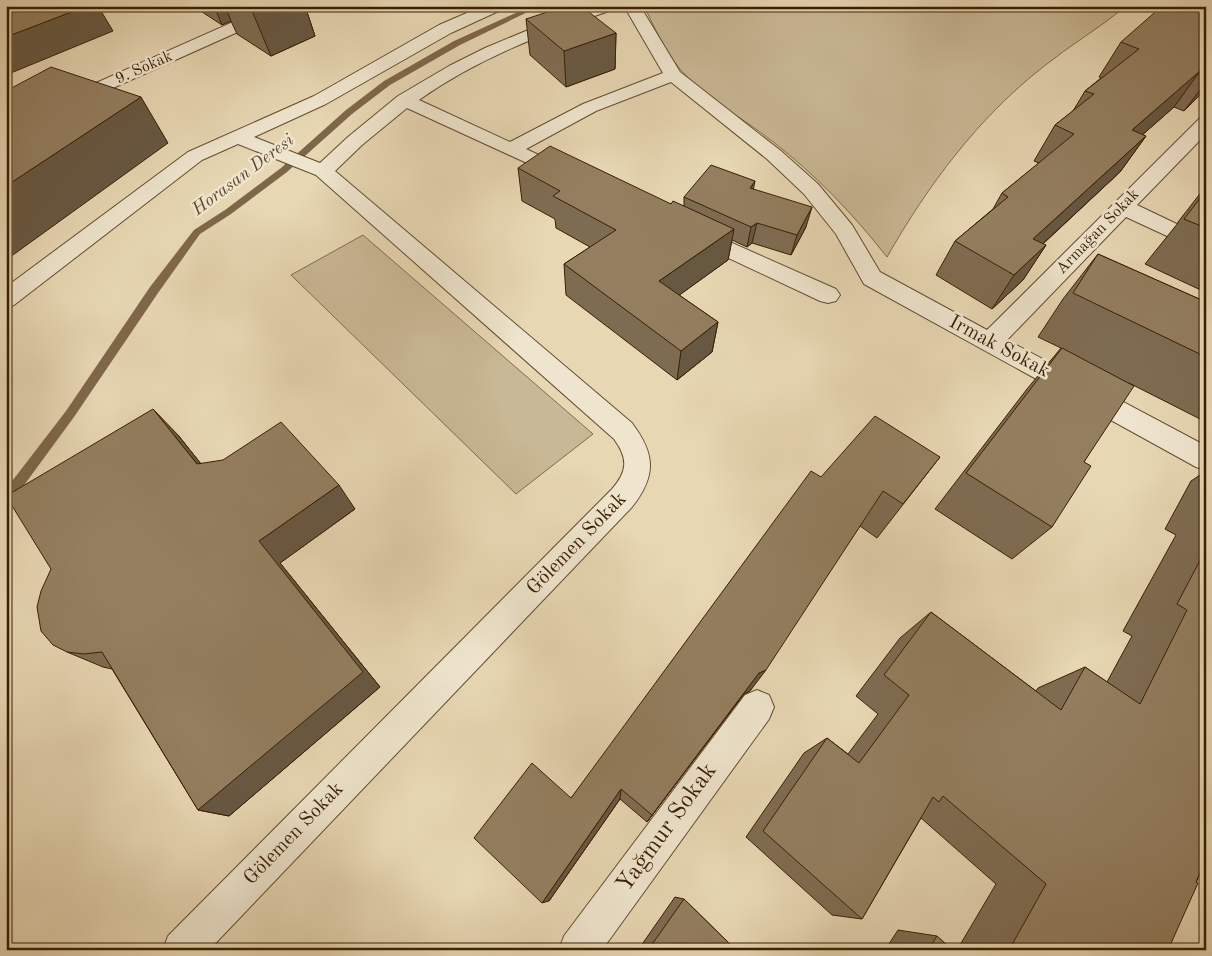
<svg xmlns="http://www.w3.org/2000/svg" width="1212" height="956" viewBox="0 0 1212 956" font-family="'Old Standard TT',serif">
  <style>
    .green { fill: #c9b895; stroke: #816b4c }
    .lines { fill: none; stroke-linecap: round; stroke-linejoin: round }
    .stream { fill: #7e6749; fill-rule: evenodd }
    .minor-casing { stroke: #644c2f; stroke-width: 2 }
    .minor { fill: #efe5ce; fill-rule: evenodd }
    .wall { fill: #7e6c52; stroke: #391e03 }
    .shaded-wall { fill: #675842; stroke: #391e03 }
    .building { fill: #937e5f; stroke: #391e03 }
    .labels { text-anchor: middle; dominant-baseline: central; stroke-width: 5; stroke-linejoin: round; paint-order: stroke }
    .far-street-label { font-size: 16px; fill: #391e03; stroke: #efe5ce }
    .far-water-label { font-size: 18px; font-style: italic; fill: #61492c; stroke: #efe5ce }
    .street-label { font-size: 20px; fill: #391e03; stroke: #efe5ce }
    .near-street-label { font-size: 24px; fill: #391e03; stroke: #efe5ce }
  </style>
  <rect width="100%" height="100%" fill="#e7d7b3"/>
  <filter id="stains"><feTurbulence type="fractalNoise" baseFrequency=".004" numOctaves="4"/><feColorMatrix values="0 0 0 0 .2 0 0 0 0 .09 0 0 0 0 .02 0 0 0 .5 -.17"/></filter>
  <radialGradient id="worn" r=".72"><stop offset=".6" stop-color="#630" stop-opacity="0"/><stop offset="1" stop-color="#630" stop-opacity=".3"/></radialGradient>
  <!-- green -->
  <path class="green" d="M644,6H1126C1100,28 1070,45 1043,67C978,118 928,185 887,257C853,214 816,175 772,141C742,117 705,99 680,69C664,50 655,28 644,6Z
    M363,235L593,434L516,494L291,275Z"/>
  <g class="lines">
    <!-- stream -->
    <path class="stream" d="M531,6H540L460,45L390,85L352,114L287,172L231,214L200,234L158,293L74,417L11,503L6,504V489L66,411L150,287L194,230L225,210L281,168L346,110L384,81L454,41Z"/>
    <!-- minor casing -->
    <g class="minor-casing">
      <path id="minor" d="M269,6H291L289,9L6,136V123Z
        M483,6H505L503,9L451,33L326,104L254,137L320,163L348,137L398,96L449,66L485,48L562,16L592,6H617L615,9C547,32 478,58 419,100L510,142L583,104L663,73L624,6H640L680,72L781,151L818,184L852,225L880,272L987,330L1199,119L1206,117V134L1137,205L1206,238V254L1126,217L1007,340L1206,446V470L1196,467L864,284L836,234L804,194L767,159L671,82L596,111L526,149L573,171L576,175L573,179L566,181L407,108L362,145L335,171L632,423C656,455 656,476 632,507L209,950H163L168,936L612,489C628,471 628,458 614,439L316,175L238,144L202,160L14,305L6,307V287L188,152L314,96L439,25Z
        M696,227L836,289L840,295L836,301L828,303L820,301L688,239L685,234L688,229Z
        M757,690L769,695L774,707L769,719L602,950H559L564,936L745,695Z"/>
    </g>
    <!-- minor -->
    <use href="#minor" class="minor"/>
  </g>
  <!-- wall -->
  <path class="wall" d="M193,6H305L315,36L271,56L237,34L231,21L222,25Z
    M1206,6V89L1184,111L1174,107L1142,135L1146,136L1120,172L1043,244L1046,245L1023,280L992,309L936,275L955,241L993,209L1002,193L1039,163L1034,161L1055,125L1073,111L1085,91L1101,78L1099,77L1121,42Z
    M526,19L616,33L615,69L566,87L530,55Z
    M518,168L671,204L684,206V197L753,189L806,227L791,255L752,243L747,247L732,240L728,260L679,295L718,322L712,352L677,380L566,295L564,264L590,247L556,228L555,219L522,201Z
    M1206,186V291L1205,292L1145,264L1178,223V222Z
    M1098,254L1206,302V422L1129,383L1084,462L1052,527L1012,559L935,509L1027,389L1061,348L1038,337L1063,299Z
    M178,435L201,464L355,509L280,563L380,687L229,816L198,810L112,669L103,667L67,652L51,569Z
    M940,457L877,538L860,526L750,691L744,694L647,822L620,799L549,901L571,798L821,477Z
    M1206,471V859L1168,950H957L996,884L921,818L862,919L832,915L746,837L804,753L827,738L848,754L878,714L856,696L900,638L931,612L1036,691L1038,688L1085,667L1107,682L1132,636L1123,631L1176,535L1165,529L1191,481Z
    M675,897L684,899L736,950H638Z
    M898,930L937,936L952,950H885Z"/>
  <!-- shaded-wall -->
  <path class="shaded-wall" d="M87,6H98L113,31L6,75V37Z
    M214,6H225L231,21L222,25Z
    M245,6H305L315,36L271,56L252,11Z
    M616,33L615,69L566,87L564,51Z
    M1200,71L1174,107L1107,166L1132,130Z
    M1206,82V89L1184,111Z
    M141,97L168,143L6,260V186Z
    M1146,136L1120,172L1010,274L1033,239Z
    M755,181L751,201L750,188Z
    M812,207L806,227L791,255L797,235Z
    M757,223L752,243L747,247L751,227Z
    M734,229L728,260L656,312L659,281Z
    M1046,245L1023,280L992,309L1014,275Z
    M718,322L712,352L677,380L681,351Z
    M153,409L178,435L221,489L197,464Z
    M339,485L355,509L280,563L380,687L229,816L198,810L259,541Z
    M766,670L750,691L744,694L647,822L759,673Z
    M621,789L620,799L549,901L542,903Z"/>
  <!-- building -->
  <path class="building" d="M6,6H87L6,37Z
    M245,6H262L252,11Z
    M566,6H581L616,33L564,51L526,19Z
    M1162,6H1206V74L1200,71L1132,130L1146,136L1033,239L1046,245L1014,275L955,241L1008,197L1002,193L1074,134L1055,125L1094,94L1085,91L1139,49L1121,42Z
    M51,67L141,97L6,186V91Z
    M550,146L671,204L673,201L734,229L659,281L718,322L681,351L564,264L616,230L553,196L560,191L518,168Z
    M711,165L755,181L750,188L812,207L797,235L757,223L751,227L684,197Z
    M1205,192H1206V228L1184,219Z
    M1098,254L1206,302V357L1073,293Z
    M1062,348L1134,386L1084,462L1091,466L1052,527L966,473Z
    M153,409L197,464L223,460L281,422L339,485L259,541L363,672L198,810L102,652L84,654L67,652L53,645L41,631L37,607L41,591L51,569L6,496Z
    M875,416L940,457L903,504L883,491L766,670L759,673L652,815L621,789L542,903L474,838L532,763L571,798L811,471L821,477Z
    M1206,549V859L1196,882L1198,883L1168,950H1009L1046,884L943,796L939,802L933,797L862,919L763,831L827,738L859,763L909,695L884,675L931,612L1061,710L1085,667L1140,704L1187,610L1177,604Z
    M684,899L736,950H648Z
    M937,936L952,950H928Z"/>
  <g class="labels">
    <!-- far-street labels -->
    <g class="far-street-label">
      <text transform="translate(144 68) rotate(-24)">9. Sokak</text>
      <text transform="translate(1098 232) rotate(-46)">Armağan Sokak</text>
    </g>
    <!-- far-water labels -->
    <g class="far-water-label">
      <text transform="translate(243 175) rotate(-37)">Horasan Deresi</text>
    </g>
    <!-- street labels -->
    <g class="street-label">
      <text transform="translate(999 347) rotate(28)">Irmak Sokak</text>
      <text transform="translate(577 544) rotate(-46)">Gölemen Sokak</text>
      <text transform="translate(294 834) rotate(-46)">Gölemen Sokak</text>
    </g>
    <!-- near-street labels -->
    <g class="near-street-label">
      <text transform="translate(667 828) rotate(-54)">Yağmur Sokak</text>
    </g>
  </g>
  <!-- margin -->
  <rect width="1212" height="956" fill="none" stroke="#e7d7b3" stroke-width="25"/>
  <rect x="8" y="8" width="1197" height="941" fill="none" stroke="#391e03" stroke-width="2.5"/>
  <rect x="12" y="12" width="1187" height="931" fill="none" stroke="#391e03"/>
  <rect width="100%" height="100%" filter="url(#stains)"/>
  <rect width="100%" height="100%" fill="url(#worn)"/>
</svg>
